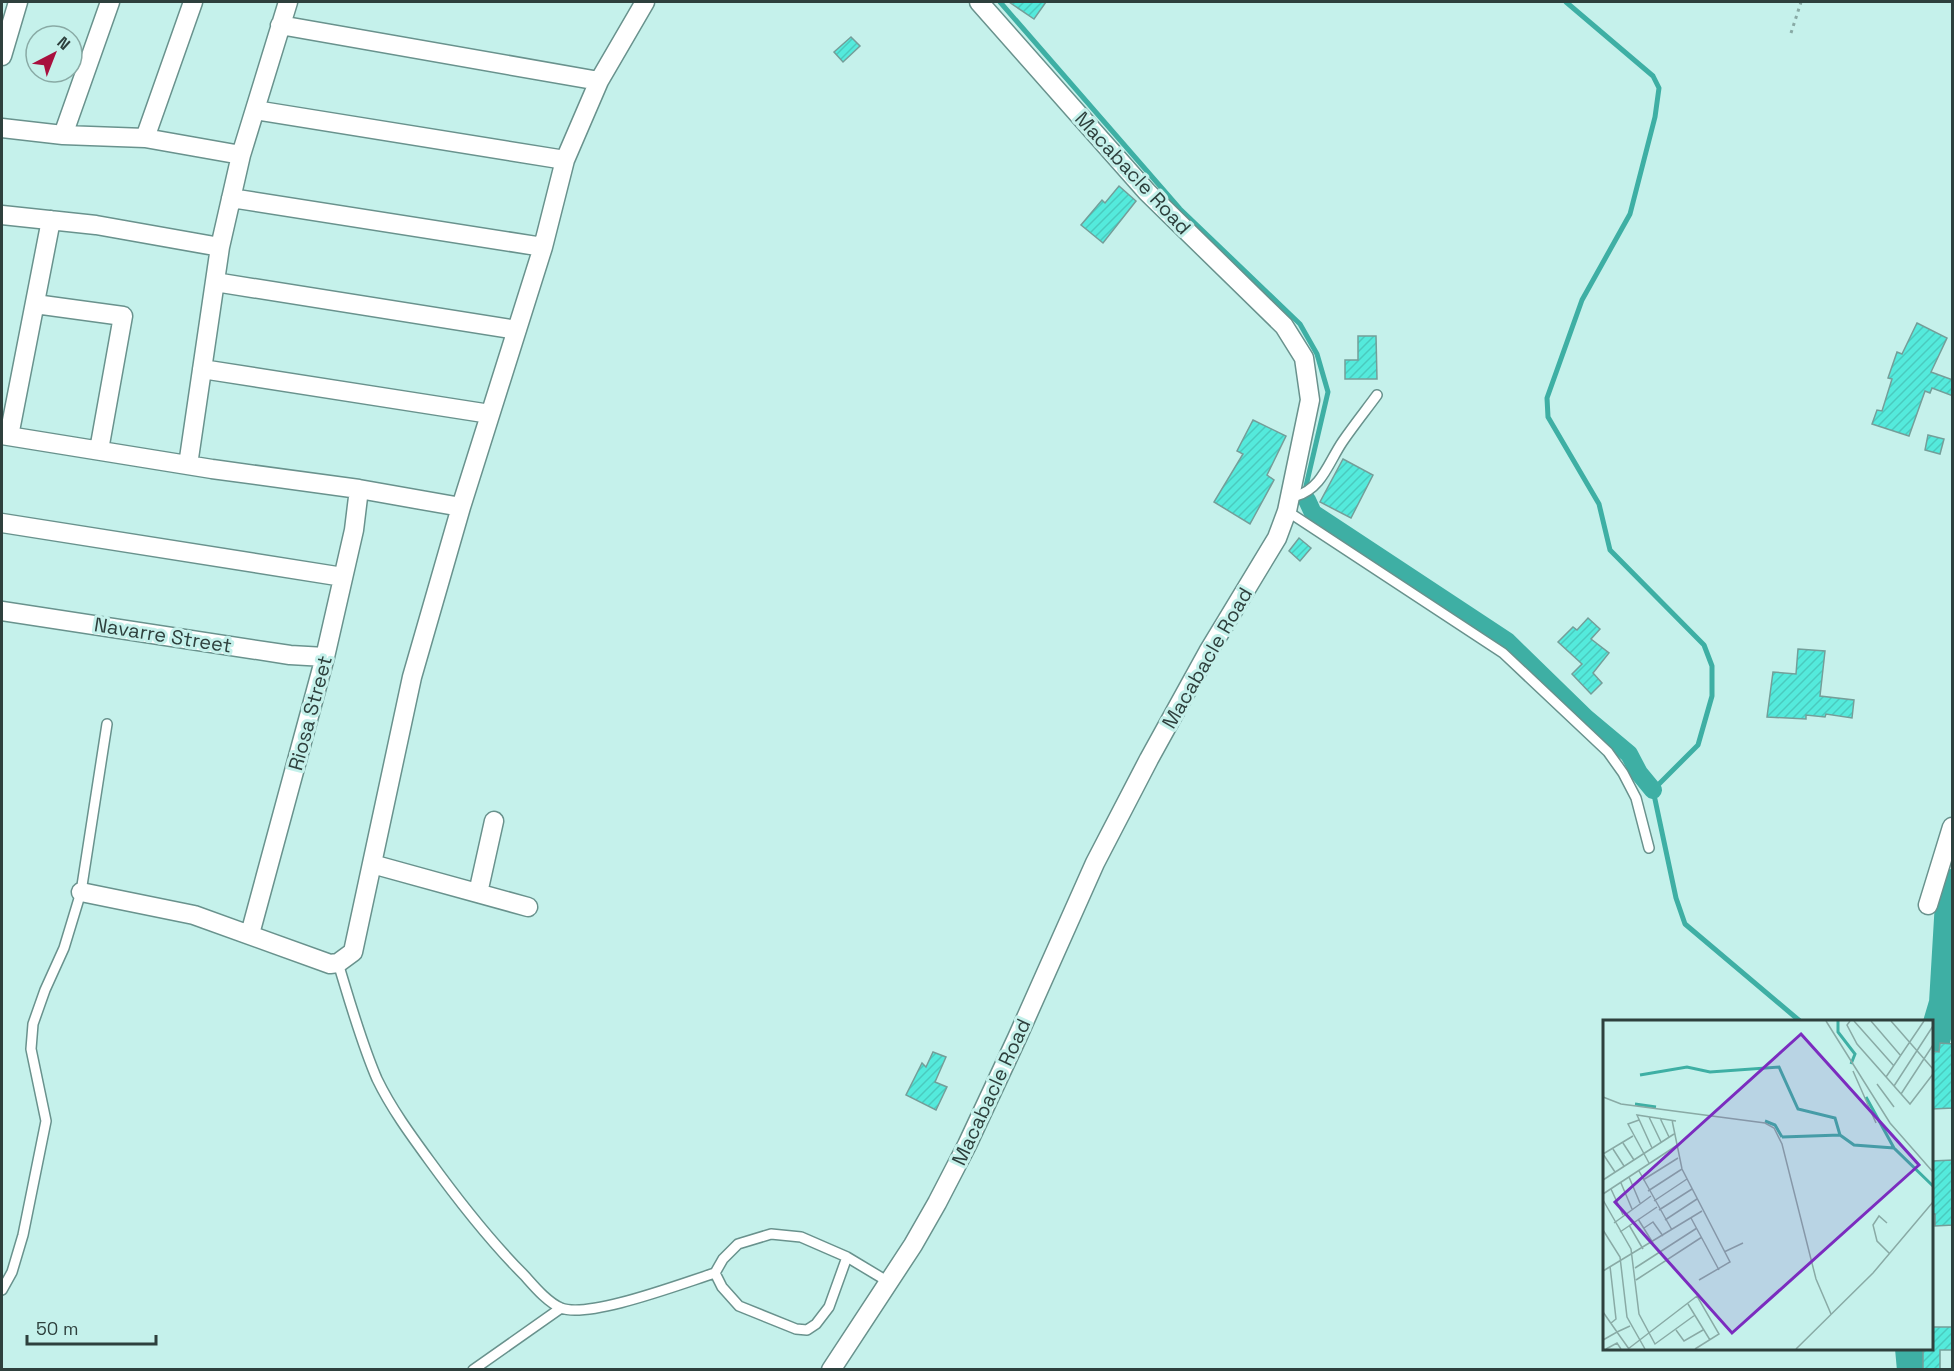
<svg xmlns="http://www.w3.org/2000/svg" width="1954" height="1371" viewBox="0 0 1954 1371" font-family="'Space Grotesk',sans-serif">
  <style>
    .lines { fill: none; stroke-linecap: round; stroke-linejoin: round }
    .stream { stroke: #3eafa4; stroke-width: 5 }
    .canal { stroke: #3eafa4; stroke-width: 18 }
    .river { stroke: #3eafa4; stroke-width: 32 }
    .building { fill: url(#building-hatch); stroke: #749e99; stroke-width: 1.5 }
    .service-casing { stroke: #69928d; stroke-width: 12 }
    .minor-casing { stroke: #69928d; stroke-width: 21 }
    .path { stroke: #88aaa5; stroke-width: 3; stroke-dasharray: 3 4.5; stroke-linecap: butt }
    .service { stroke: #fff; stroke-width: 9 }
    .minor { stroke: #fff; stroke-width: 18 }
    .labels { text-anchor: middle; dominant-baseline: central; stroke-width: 6; stroke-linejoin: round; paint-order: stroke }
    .street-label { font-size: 20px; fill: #2e403d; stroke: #c5f1eb }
    .inset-river { fill: none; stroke: #3eafa4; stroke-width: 3 }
    .inset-road { fill: none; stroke: #89aaa5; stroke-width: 1.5 }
    .view { fill: #7b2cbf; fill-opacity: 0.15; stroke: #7b2cbf; stroke-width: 3 }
    .inset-edge { fill: none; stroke: #2e403d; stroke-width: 3 }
  </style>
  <defs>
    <pattern id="building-hatch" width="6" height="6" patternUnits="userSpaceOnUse" patternTransform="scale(1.5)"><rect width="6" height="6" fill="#54eadc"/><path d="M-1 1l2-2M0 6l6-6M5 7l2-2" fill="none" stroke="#4acabe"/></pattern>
  </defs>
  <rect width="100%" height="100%" fill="#c5f1eb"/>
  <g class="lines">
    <!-- stream -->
    <path class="stream" d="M1000,2L1180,209L1300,324L1317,354L1328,392L1306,486L1307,500
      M1566,2L1653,76L1659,88L1655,117L1630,214L1582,300L1547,398L1548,417L1599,504L1610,550L1704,645L1712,666V696L1698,745L1653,790L1676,898L1685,924L1801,1022
      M1507,641L1552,687"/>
    <!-- canal -->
    <path class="canal" d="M1307,500L1313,513L1507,641L1586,718L1629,754L1639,773L1653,790"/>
    <!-- river -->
    <path class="river" d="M1932,1047L1945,1003L1952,885
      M1911,1348L1913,1370"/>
  </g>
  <!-- building -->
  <path class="building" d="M1009,2H1046L1034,19Z
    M851,37L860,46L843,62L834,52Z
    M1119,186L1136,201L1103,243L1081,225L1102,200L1105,203Z
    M1917,323L1947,338L1931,372L1953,380V396L1932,388L1930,393L1925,391L1909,436L1872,424L1877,410L1882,411L1892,379L1888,378L1897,352L1902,354Z
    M1358,336H1376L1377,379H1345V360H1358Z
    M1253,420L1286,436L1267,475L1274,480L1250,524L1214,502L1243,454L1237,451Z
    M1928,435L1944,439L1940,454L1925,450Z
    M1343,459L1373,475L1351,518L1320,502Z
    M1299,538L1311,548L1300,561L1289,551Z
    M1588,618L1600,629L1591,639L1609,653L1593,673L1602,683L1591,694L1572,674L1582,664L1558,642L1573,627L1577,630Z
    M1798,649L1825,651L1820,696L1854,700L1852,718L1826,714L1825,717L1806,715V719L1767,717L1773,672L1796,674Z
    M1940,1043L1953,1044V1108L1932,1109V1051L1939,1052Z
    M933,1052L946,1057L935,1082L947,1087L936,1110L906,1095L922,1063L926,1067Z
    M1953,1160V1225L1935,1226V1214H1932V1161Z
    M1932,1327H1953V1350H1940V1370H1923V1348H1932Z"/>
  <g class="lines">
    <!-- service casing -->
    <g class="service-casing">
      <path id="service" d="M1291,494L1296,496C1322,489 1329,461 1343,441C1354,425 1366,410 1377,395
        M1287,511L1503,653L1608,752L1623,773L1636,798L1649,848
        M338,963C350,1002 361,1042 377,1079C391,1108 410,1134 429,1160C458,1200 488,1239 524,1275C534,1286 547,1302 561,1308C589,1319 683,1283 715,1273L723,1259L738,1244L771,1234L801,1237L847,1257L887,1281
        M715,1273L722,1287L739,1306L796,1329L807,1330L816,1324L829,1307L847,1257
        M2,1290L12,1272L23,1235L46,1121L31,1049L33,1024L45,990L64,948L81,892L107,724
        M473,1370L561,1308"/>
    </g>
    <!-- minor casing -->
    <g class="minor-casing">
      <path id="minor" d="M280,25L599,81
        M2,56L18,2
        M255,110L565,160
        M2,128L63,135L145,138L241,155
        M63,135L110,2
        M145,138L193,2
        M231,198L543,247
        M2,215L96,225L220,247
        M215,282L517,330
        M35,304L123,316L99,450
        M202,369L490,414
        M2,435L212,469L359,489L461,507
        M9,436L51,220
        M188,465L220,247L241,155L288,2
        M2,523L343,577
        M2,611L290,655L325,657
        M372,864L528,907
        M81,892L194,915L330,964L338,963L353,952L412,677L461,507L543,247L565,160L599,81L645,2
        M478,893L494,821
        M1928,905L1952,827
        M250,934L325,657L354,530L359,489
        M831,1370L913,1245L937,1203L967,1145L1017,1038L1095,863L1149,759L1208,652L1277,538L1287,511L1310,400L1304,358L1284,326L1147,192L979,2"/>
    </g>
    <!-- path -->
    <path class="path" d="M1791,33L1801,2"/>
    <!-- service -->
    <use href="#service" class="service"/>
    <!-- minor -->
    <use href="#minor" class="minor"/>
  </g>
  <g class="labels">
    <!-- street labels -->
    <g class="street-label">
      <text transform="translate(1133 173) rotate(47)">Macabacle Road</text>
      <text transform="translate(163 635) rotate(9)">Navarre Street</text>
      <text transform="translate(1207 658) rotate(-60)">Macabacle Road</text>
      <text transform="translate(310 713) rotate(-75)">Riosa Street</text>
      <text transform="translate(991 1092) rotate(-65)">Macabacle Road</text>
    </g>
  </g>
  <!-- overview -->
  <g transform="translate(1603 1020)">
    <rect width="330" height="330" fill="#c5f1eb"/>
    <path class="inset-river" d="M235,1V12L252,34L248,44M37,55L84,47L107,52L176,47L195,89L232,98L237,115L251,125L291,128M263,77L291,128L330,166M32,84L53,87M162,101L172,105L179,117M179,117L237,115"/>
    <path class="inset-road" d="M223,1L287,103L330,152M247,1L244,5L254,24L307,84L330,54M251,1L291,46M268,1L298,36M288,1L330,49M250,51L273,103M283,57L321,1M274,64L291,87M291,66L330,6M298,74L330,25M0,77L18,84L162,103L171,108L179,124L213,259L228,294M46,97L58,122M57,98L66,117M36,100L25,104L46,143M69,100L79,149L127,242L96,260M20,123L31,140M49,128L34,95L73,101M10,129L21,146M0,134L30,116M0,134L12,152M36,151L69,210M26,157L37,183M0,160L71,114M40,160L75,138M18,163L29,189M8,169L20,195M45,171L79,149M0,174L73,126M0,180L28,229L36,294L52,324L92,295M51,181L84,159M56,190L89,169M88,198L116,250M35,199L50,223M62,200L94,179M11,203L48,176M284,203L276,196L270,205L274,221L286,233M26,205L40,229M41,208L50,202L60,216M0,210L17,237L24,297L42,329M17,212L54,187M121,232L140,223M7,246L13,299L8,303M32,248L94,208M0,251L99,191M33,260L99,217M85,284L107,320M0,292L14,312L27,306M73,310L81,321L100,310M0,320L14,312L26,329M3,329L14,323L18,329M25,329L94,276L116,314L92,329M193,329L270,253L330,182"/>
    <path class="view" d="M198,14L316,145L129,313L12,182Z"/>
    <rect width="330" height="330" class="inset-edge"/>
  </g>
  <!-- border -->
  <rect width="1954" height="1371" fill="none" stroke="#2e403d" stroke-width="6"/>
  <!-- north arrow -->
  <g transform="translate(54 54) rotate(42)"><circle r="28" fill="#c5f1eb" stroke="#89aaa5" stroke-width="1.5"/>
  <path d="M0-4.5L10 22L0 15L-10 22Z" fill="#a8103e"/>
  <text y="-9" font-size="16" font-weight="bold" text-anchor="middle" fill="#2e403d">N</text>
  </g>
  <!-- scale -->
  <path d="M27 1335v9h129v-9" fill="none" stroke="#2e403d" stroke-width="3"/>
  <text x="36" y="1335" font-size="18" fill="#2e403d" stroke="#c5f1eb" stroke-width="4.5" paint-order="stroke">50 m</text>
</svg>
